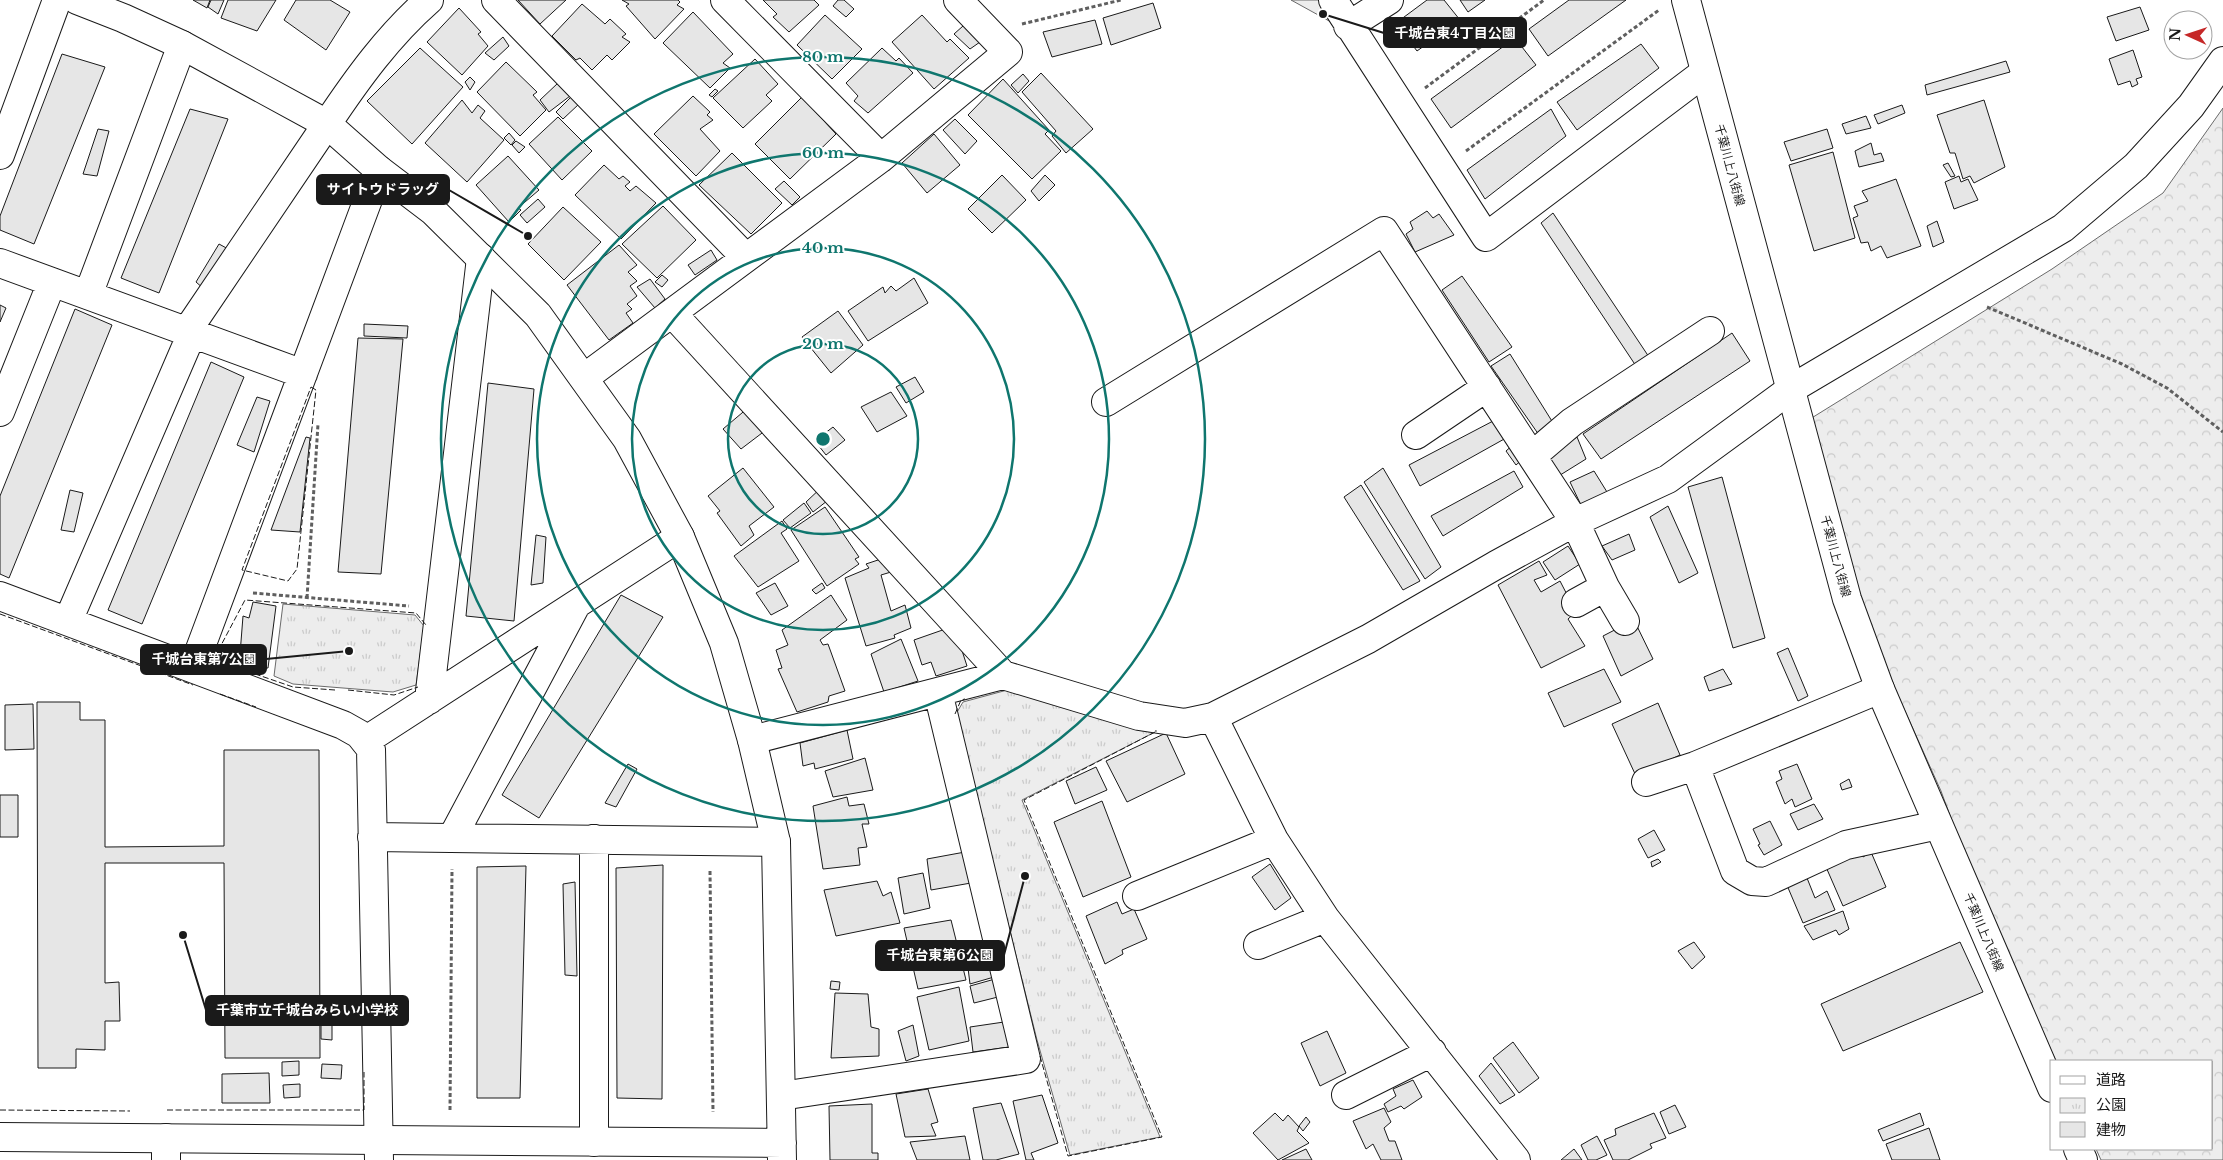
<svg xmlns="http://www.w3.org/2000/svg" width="2223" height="1160" viewBox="0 0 2223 1160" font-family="'Libre Baskerville','Noto Sans JP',serif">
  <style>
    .forest { fill: url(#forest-crowns); stroke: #6a6a6a }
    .park { fill: url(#park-tufts); stroke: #6a6a6a }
    .building { fill: #e6e6e6; stroke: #1a1a1a }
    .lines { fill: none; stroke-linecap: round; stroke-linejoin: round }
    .street-casing { stroke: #1a1a1a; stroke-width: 30 }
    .secondary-casing { stroke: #1a1a1a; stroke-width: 30 }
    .primary-casing { stroke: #1a1a1a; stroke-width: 30 }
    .path { stroke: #5f5f5f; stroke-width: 3; stroke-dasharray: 4 2.5; stroke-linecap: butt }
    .street { stroke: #fff; stroke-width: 28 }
    .secondary { stroke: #fff; stroke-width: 28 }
    .primary { stroke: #fff; stroke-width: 28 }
    .fence { stroke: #1a1a1a; stroke-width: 1; stroke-dasharray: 6 2.5; stroke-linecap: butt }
    .ring { fill: none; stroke: #0f766e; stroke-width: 2.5 }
    .labels { text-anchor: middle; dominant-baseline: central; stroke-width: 4; stroke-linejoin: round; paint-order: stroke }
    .street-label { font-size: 12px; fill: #1a1a1a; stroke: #fff }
    .centre { fill: #0f766e; stroke: #fff; stroke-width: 2.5 }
    .ring-label { font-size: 15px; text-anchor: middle; font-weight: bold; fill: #0f766e; stroke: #fff; stroke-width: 4; stroke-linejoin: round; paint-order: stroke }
    .leader { fill: none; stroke: #1a1a1a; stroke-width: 2 }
    .callout-dot { fill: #1a1a1a; stroke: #fff; stroke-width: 2 }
    .callout { fill: #1a1a1a; stroke: #1a1a1a; stroke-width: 2 }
    .callout-label { font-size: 14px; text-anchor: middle; font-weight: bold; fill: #fff }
  </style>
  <defs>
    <pattern id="forest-crowns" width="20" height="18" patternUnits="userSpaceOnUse" patternTransform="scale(1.25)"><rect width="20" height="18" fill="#ededed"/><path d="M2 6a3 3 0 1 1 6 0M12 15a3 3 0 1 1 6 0" fill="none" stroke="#cbcbcb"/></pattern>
    <pattern id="park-tufts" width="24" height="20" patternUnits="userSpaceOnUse" patternTransform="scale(1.25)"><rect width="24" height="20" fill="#ededed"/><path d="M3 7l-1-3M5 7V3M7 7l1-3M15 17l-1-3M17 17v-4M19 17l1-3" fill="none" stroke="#cbcbcb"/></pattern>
  </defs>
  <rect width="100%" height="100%" fill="#fff"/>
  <!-- forest -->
  <path class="forest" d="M2223,108V1160H2101L2096,1149H2212V1061H2056L1983,906L1941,791L1868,629L1810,419L2052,269L2163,193Z"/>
  <!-- park -->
  <path class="park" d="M1291,0H1324L1340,27Z
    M283,604L415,615L424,626L416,685L393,692L293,684L274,676Z
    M1011,689L1155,732L1022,800L1160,1137L1070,1155L1037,1040L956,714L963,702Z"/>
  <!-- building -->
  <path class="building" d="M193,0H210L207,8Z
    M211,0H224L218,14L208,7Z
    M228,0H276L257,31L221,18Z
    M296,0H330L350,12L326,50L284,20Z
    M518,0H566L540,24Z
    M622,0H678L680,2L677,5L684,9L655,39L626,6L629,4Z
    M763,0H814L819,5L789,32L773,17L777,14Z
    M838,0H844L854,9L846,17L833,6Z
    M1427,0H1444L1460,20L1417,51L1396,23Z
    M1460,0H1485L1468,12Z
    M1569,0H1626L1548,56L1529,29Z
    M1153,3L1161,28L1111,45L1103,18Z
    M582,4L605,24L610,19L626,34L622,37L630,42L612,60L607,55L592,70L580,58L576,60L552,36Z
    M2140,7L2149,30L2116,41L2107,17Z
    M459,8L481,32L478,34L488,46L462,75L427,42Z
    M693,12L733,54L723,63L730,68L710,88L663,43Z
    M825,15L862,49L832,79L797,45Z
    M922,15L947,42L950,39L969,58L934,89L892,42Z
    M1095,20L1102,44L1052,57L1043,32Z
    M963,26L980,42L970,49L954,34Z
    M503,37L509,46L494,60L485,53Z
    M1515,38L1536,65L1451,128L1431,99Z
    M1641,44L1659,68L1577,130L1557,102Z
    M420,48L463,87L412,144L367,101Z
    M882,48L896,61L899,58L913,73L868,113L854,101L858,96L846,83Z
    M2133,50L2142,77L2136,79L2138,84L2132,87L2130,81L2118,85L2109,59Z
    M62,54L105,67L34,244L0,230V216Z
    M755,59L778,84L766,95L772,101L743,128L713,98Z
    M2006,61L2010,72L1927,95L1925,85Z
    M506,62L537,92L533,95L546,110L520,136L477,92Z
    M1041,73L1093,129L1066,153L1052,136L1056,131L1022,92Z
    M1023,74L1029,81L1018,93L1011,85Z
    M470,77L475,82L470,90L465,82Z
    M1003,79L1049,130L1045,134L1061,151L1032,179L968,115Z
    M558,83L570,96L549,112L540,100Z
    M715,89L718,91L712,97L709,95Z
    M693,96L710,112L707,115L713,120L700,129L720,151L696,176L654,134Z
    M571,97L579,104L563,119L556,112Z
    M802,97L836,134L790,179L755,144Z
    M462,100L472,113L478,105L485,111L480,118L504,140L467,182L425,143Z
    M1984,100L2005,167L1974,183L1970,176L1963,179L1955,153H1950L1937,115Z
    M1902,105L1905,113L1878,124L1874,115Z
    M190,109L228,119L159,293L121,278Z
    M1551,109L1566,136L1485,199L1467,170Z
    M1866,116L1871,128L1846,134L1842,124Z
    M558,117L592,151L562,180L529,144Z
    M955,119L977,141L965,154L943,130Z
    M98,129L109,131L97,176L83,174Z
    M1827,129L1833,148L1791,161L1784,142Z
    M509,133L515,140L511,145L504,138Z
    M934,134L960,165L927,193L902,163Z
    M516,141L525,147L519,153L512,145Z
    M1871,143L1874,155L1881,153L1884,161L1859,167L1855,151Z
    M1833,152L1855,238L1814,251L1789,165Z
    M732,153L782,203L751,234L699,185Z
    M508,156L539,190L518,208L521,210L509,222L476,185Z
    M1948,163L1955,176L1951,177L1943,165Z
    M604,165L619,179L623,176L630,182L625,186L630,191L636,186L656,203L621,239L575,195Z
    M1002,175L1026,200L992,233L968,209Z
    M1045,175L1055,185L1039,201L1031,191Z
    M1959,176L1961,182L1968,179L1978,200L1954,209L1945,182Z
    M1896,179L1921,246L1887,258L1881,246L1871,251L1868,242L1861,243L1853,218L1858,216L1854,206L1868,201L1862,191Z
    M784,181L800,197L792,205L775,189Z
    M538,199L545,207L527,223L520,215Z
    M663,206L696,240L657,278L622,244Z
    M563,207L601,242L564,280L528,244Z
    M1427,211L1433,218L1439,214L1454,235L1415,252L1406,234L1413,229L1410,222Z
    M1553,213L1651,360L1638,369L1541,223Z
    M1937,221L1944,242L1933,247L1927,226Z
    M219,244L230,250L204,289L196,282Z
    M619,245L637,265L628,272L637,281L630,286L637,296L627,304L632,309L626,313L633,323L609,340L567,285Z
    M711,250L717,260L695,275L688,265Z
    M662,275L668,280L662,287L655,282Z
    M1462,276L1512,347L1489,362L1442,290Z
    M914,278L928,303L868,341L848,311L883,287L885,293L891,286L896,291Z
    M650,279L665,299L655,308L637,287Z
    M0,305L6,308L0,322Z
    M75,309L112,325L9,578L0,574V496Z
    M838,311L863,345L831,373L802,337Z
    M364,324L408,326L407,338L364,336Z
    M1732,333L1750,361L1601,459L1583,434Z
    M358,338L403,339L381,574L338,572Z
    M1510,354L1555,426L1539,435L1491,366Z
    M211,362L244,377L142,624L108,610Z
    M915,377L924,392L906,403L896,387Z
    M488,383L534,389L514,621L466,616Z
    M891,392L907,416L877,432L861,407Z
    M257,397L270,401L254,452L237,445Z
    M749,407L766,430L741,449L723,429Z
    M1495,420L1506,438L1420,486L1409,465Z
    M833,427L845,440L826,455L815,441Z
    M306,437L310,438L300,532L271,530Z
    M1577,437L1586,459L1557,477L1545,456Z
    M1515,443L1524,458L1516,465L1506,451Z
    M743,468L774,507L749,526L754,535L741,546L717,513L720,511L708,496Z
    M1383,468L1441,567L1425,579L1364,482Z
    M1514,471L1523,487L1443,536L1431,516Z
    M1594,471L1607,492L1581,505L1570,482Z
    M1722,477L1765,638L1733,648L1688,487Z
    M1361,485L1420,581L1403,590L1344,497Z
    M823,486L832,497L813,512L806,502Z
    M70,490L83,493L74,532L61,530Z
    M804,503L811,513L790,528L783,520Z
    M1668,506L1698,573L1679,583L1650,517Z
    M825,507L859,557L855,559L859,564L827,586L791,530Z
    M782,521L787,529L781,533L799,561L758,587L734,556Z
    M1629,534L1635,550L1612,560L1602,546Z
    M536,535L546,537L543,583L531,585Z
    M1568,546L1580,564L1555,580L1543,562Z
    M884,558L891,572L881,575L891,611L905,605L911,628L894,635L895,638L866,646L845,578L869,568L866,564Z
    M1539,561L1547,575L1534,580L1541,592L1560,581L1576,612L1568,619L1585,646L1541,668L1498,585Z
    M775,583L788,606L771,615L756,593Z
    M822,583L825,588L816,594L812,590Z
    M621,595L663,617L539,818L502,795Z
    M831,595L847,620L820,640L823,645L828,644L845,691L829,696L828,702L797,712L778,669L782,668L776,650L788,645L782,630Z
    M253,602L276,606L268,668L239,667L243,616L249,618Z
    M1634,620L1653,659L1621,676L1603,636Z
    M954,626L967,666L936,676L931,662L922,665L914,640Z
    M901,639L918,681L884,692L871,654Z
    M1788,648L1808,696L1798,701L1777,653Z
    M1604,669L1621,702L1564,727L1548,693Z
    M1723,669L1732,684L1709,691L1704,677Z
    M37,702H80V720H105V847L224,846V750H319L320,1058H225L224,863H105V983L119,982L120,1021H105V1050L76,1049V1068H38Z
    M1658,703L1680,755L1636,776L1612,724Z
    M33,704L34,749L5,750V705Z
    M847,730L853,759L815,769L814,763L803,766L800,743Z
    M1166,733L1185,774L1127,802L1106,761Z
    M865,758L873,790L833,797L825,771Z
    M628,764L637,769L616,807L605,803Z
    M1797,764L1812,799L1795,807L1792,799L1785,804L1776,782L1782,779L1779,771Z
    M1096,767L1107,790L1075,804L1066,781Z
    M1849,779L1852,787L1842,790L1840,784Z
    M0,795H18V837H0Z
    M847,797L849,806L864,804L869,824H862L867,847L858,848L860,865L823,869L813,806Z
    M1102,801L1131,877L1083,897L1054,822Z
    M1814,804L1823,819L1798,830L1790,814Z
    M1770,821L1782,845L1764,855L1758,845L1760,844L1753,829Z
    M1654,830L1665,850L1648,858L1638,839Z
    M1859,851L1863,857L1871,852L1886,887L1843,906L1826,867Z
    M965,852L971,883L931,890L927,859Z
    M1658,859L1661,862L1652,867L1651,862Z
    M1270,864L1291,898L1275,910L1252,877Z
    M663,865L662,1099L617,1098L616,868Z
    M526,866L520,1098H477V867Z
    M923,873L930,908L904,914L898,878Z
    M1805,873L1815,898L1827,891L1835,910L1803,923L1786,883Z
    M877,881L883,896L891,892L900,923L836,936L824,890Z
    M575,882L577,976L565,975L563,884Z
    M1117,902L1122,914L1134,909L1147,939L1122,950L1123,954L1105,964L1086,916Z
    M1843,911L1849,929L1839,935L1836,930L1813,940L1804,926Z
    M951,920L966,980L918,989L904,928Z
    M1694,942L1705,957L1692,969L1678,951Z
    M1960,942L1983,992L1843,1051L1821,1004Z
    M991,961L994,977L970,984L968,968Z
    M995,979L998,997L974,1003L970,986Z
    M831,981L840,982L839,990L830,989Z
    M959,987L969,1041L929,1050L917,997Z
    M835,993L868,994L871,1027L879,1029V1056L831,1058Z
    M321,1022L332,1023V1040L321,1039Z
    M1004,1022L1009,1047L973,1052L970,1027Z
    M913,1025L919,1056L906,1061L898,1031Z
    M1327,1031L1346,1073L1320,1086L1301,1043Z
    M1513,1042L1539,1078L1519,1093L1493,1058Z
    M299,1061V1075L282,1076V1062Z
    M1491,1063L1515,1095L1500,1104L1479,1076Z
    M322,1064L342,1065L341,1079L321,1078Z
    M269,1073L270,1103H222V1074Z
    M1413,1080L1422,1097L1404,1109L1401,1106L1388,1112L1384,1104L1396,1096L1393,1089Z
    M300,1084V1097L284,1098L283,1085Z
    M928,1089L938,1122L931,1124L936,1136L905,1137L896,1094Z
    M1042,1095L1058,1143L1031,1153L1034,1160H1026L1013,1101Z
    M1001,1103L1019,1154L996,1160H983L973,1108Z
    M872,1104V1153H878V1160H830L829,1106Z
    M1675,1105L1686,1127L1669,1134L1660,1112Z
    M1384,1108L1391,1122L1384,1128L1389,1141H1395L1402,1160H1381L1373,1144L1366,1149L1353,1121Z
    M1275,1113L1283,1121L1288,1115L1299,1127L1297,1131L1309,1143L1278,1160L1253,1133Z
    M1654,1113L1666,1138L1650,1144L1652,1148L1628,1160H1613L1604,1140L1616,1135L1615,1129Z
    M1920,1113L1924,1125L1883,1141L1878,1130Z
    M1306,1117L1310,1122L1303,1131L1299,1126Z
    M1929,1128L1940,1160H1892L1886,1144Z
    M965,1136L970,1160H917L910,1142Z
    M1597,1136L1607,1155L1596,1160H1588L1581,1145Z
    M1306,1149L1312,1160H1282Z
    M1574,1149L1582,1160H1561Z"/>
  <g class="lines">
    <!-- street casing -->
    <g class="street-casing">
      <path id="street" d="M496,0L746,258
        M725,0L881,158
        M1333,0L1486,237L1705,72
        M1348,26L1389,0
        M0,155L57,0
        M0,263L303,374
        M88,295L182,45
        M672,313L1003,675
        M187,331L327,124
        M584,378L881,158L1008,52L958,0
        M1106,402L1384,231L1575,522L1605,587L1625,621
        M0,412L52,282
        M1416,435L1487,387
        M1532,456L1572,422L1710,331
        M0,596L343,725L359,734L371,749L379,1160
        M1576,603L1605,587
        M68,621L192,333
        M193,668L379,170
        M429,700L481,258
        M1213,717L1274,840L1325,918L1516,1160
        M752,740L1003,675L1139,716L1185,723L1213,717L1368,639L1496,565L1575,522L1668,479L1791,389
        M365,741L680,537
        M1695,766L1735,871L1752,881L1766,882L1846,845L1938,825
        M1646,782L1695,766L1880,689
        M372,837L776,842
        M452,838L576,605
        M594,839V1142
        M1137,896L1274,840
        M1258,945L1325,918
        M1346,1095L1432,1052
        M781,1096L1026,1059L938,692
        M166,1160V1138"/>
    </g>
    <!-- secondary casing -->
    <g class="secondary-casing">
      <path id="secondary" d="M77,0L123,18L182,45L327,124L379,170L433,211L538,315L627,439L680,537L724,643L752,740L776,842L782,1160
        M327,124C357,79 388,36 429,0
        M1791,389L2063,228L2136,166L2191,106L2223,61
        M0,1137L782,1143"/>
    </g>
    <!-- primary casing -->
    <g class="primary-casing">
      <path id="primary" d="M1686,0L1847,599L1880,689L2052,1088
        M2078,1149L2083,1160"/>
    </g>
    <!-- path -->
    <path class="path" d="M1022,24L1121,0
      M1425,88L1544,0
      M1466,151L1659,10
      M1987,307L2122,364L2167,388L2223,432
      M253,593L409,606
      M307,598L318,424
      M710,871L713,1112
      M450,1110L452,869"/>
    <!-- street -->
    <use href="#street" class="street"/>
    <!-- secondary -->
    <use href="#secondary" class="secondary"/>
    <!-- primary -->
    <use href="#primary" class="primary"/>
    <!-- fence -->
    <path class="fence" d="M311,387L316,390L297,569L288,581L242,570Z
      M0,614L193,685
      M335,690L293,687L232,666L218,651L245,600L416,613L426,625
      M348,690L394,695L418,687
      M220,694L256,707
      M955,714L961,700L965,699
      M1040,1056L1068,1156L1162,1137L1024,800L1157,731H1155
      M0,1110L130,1111
      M167,1110H364V1072"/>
  </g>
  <!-- distance rings -->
  <g class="ring">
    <circle cx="823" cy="439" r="95"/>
    <circle cx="823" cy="439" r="191"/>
    <circle cx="823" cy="439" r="286"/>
    <circle cx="823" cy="439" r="382"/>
  </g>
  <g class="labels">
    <!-- street labels -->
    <g class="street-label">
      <text transform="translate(1730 165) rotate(75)">千葉川上八街線</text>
      <text transform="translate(1836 556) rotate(75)">千葉川上八街線</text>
      <text transform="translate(1984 932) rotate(67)">千葉川上八街線</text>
    </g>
  </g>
  <circle cx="823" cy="439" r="8" class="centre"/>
  <g class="ring-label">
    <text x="823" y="62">80 m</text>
    <text x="823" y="158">60 m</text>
    <text x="823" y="253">40 m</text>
    <text x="823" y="349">20 m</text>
  </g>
  <!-- callouts -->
  <path class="leader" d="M1323 14L1384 33M528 236L449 190M349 651L266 659M1025 876L1004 955M183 935L206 1010"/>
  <g class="callout-dot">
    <circle cx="1323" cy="14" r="5"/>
    <circle cx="528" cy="236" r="5"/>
    <circle cx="349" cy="651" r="5"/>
    <circle cx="1025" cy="876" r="5"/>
    <circle cx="183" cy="935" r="5"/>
  </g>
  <g class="callout">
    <rect x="1384" y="18" width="142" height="29" rx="5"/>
    <rect x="317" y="175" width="132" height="29" rx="5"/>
    <rect x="141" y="645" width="125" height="29" rx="5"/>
    <rect x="876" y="941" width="128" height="29" rx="5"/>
    <rect x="206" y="996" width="202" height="29" rx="5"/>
  </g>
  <g class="callout-label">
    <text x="1455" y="38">千城台東4丁目公園</text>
    <text x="383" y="194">サイトウドラッグ</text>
    <text x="204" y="664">千城台東第7公園</text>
    <text x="940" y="960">千城台東第6公園</text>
    <text x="307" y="1015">千葉市立千城台みらい小学校</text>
  </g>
  <!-- legend -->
  <rect x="2050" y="1060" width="162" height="90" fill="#ffffff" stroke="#a3a3a3"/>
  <rect x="2060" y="1076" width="25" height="8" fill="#ffffff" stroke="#a3a3a3"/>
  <text x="2096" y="1085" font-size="15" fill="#1a1a1a">道路</text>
  <rect x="2060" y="1098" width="25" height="15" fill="url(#park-tufts)" stroke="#a3a3a3"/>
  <text x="2096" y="1110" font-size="15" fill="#1a1a1a">公園</text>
  <rect x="2060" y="1122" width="25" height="15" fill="#e6e6e6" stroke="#a3a3a3"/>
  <text x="2096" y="1135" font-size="15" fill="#1a1a1a">建物</text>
  <!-- north arrow -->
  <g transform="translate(2188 35) rotate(273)"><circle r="24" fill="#ffffff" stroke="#a3a3a3"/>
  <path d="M0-4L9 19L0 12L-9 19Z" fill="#c62828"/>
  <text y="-8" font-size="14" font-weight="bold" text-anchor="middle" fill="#1a1a1a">N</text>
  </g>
</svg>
